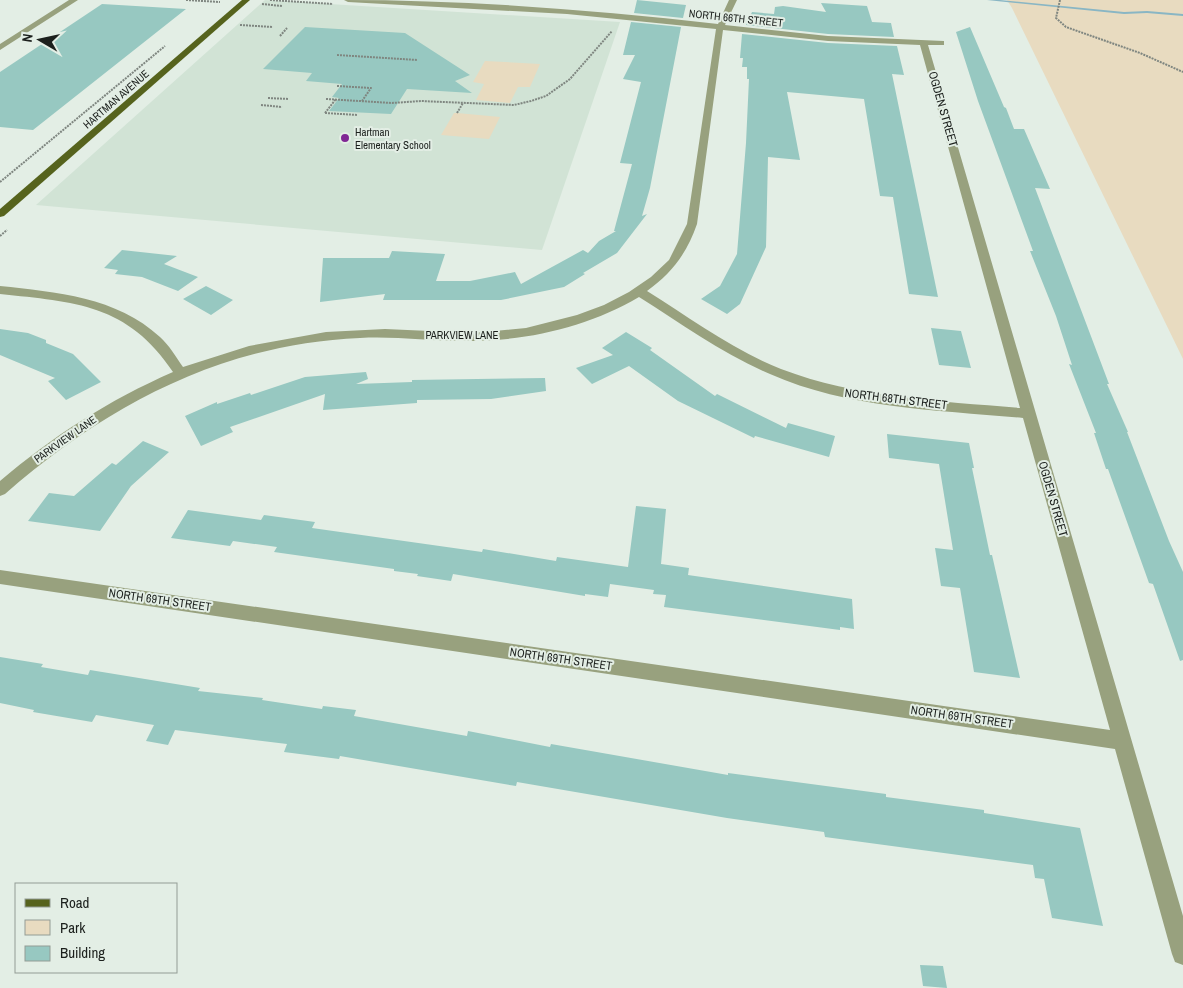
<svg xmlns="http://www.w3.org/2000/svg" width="1183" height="988" viewBox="0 0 1183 988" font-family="'Archivo Narrow',sans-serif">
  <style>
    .built { fill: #d1e3d5 }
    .green { fill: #e8dbc0 }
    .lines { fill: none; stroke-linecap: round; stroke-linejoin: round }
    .stream { fill: #89b6c4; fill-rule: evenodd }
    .building { fill: #97c8c1 }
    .path { stroke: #7f8680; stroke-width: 2; stroke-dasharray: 2 1; stroke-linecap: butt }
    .minor { fill: #98a17e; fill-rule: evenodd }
    .major { fill: #56631d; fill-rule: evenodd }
    .poi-dot { fill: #802794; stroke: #e3eee5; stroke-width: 2 }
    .labels { text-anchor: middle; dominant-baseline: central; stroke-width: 4; stroke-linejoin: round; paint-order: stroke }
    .far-street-label { font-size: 11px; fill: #1c201d; stroke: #e3eee5 }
    .far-poi-label { font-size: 11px; fill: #1c201d; stroke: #e3eee5; text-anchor: start }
    .street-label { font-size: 12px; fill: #1c201d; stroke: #e3eee5 }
  </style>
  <rect width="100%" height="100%" fill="#e3eee5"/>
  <!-- built -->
  <path class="built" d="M265,0L620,22L542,250L36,205Z"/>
  <!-- green -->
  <path class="green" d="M1007,0H1183V359L1012,8Z
    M485,61L540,64L530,87H518L510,103L476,100L484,84L473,82Z
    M454,113H457L500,117L489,139L441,135Z"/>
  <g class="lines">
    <!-- stream -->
    <path class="stream" d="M987,0H1000L1124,12L1147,11L1183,14V16L1147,13L1124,14Z"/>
  </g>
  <!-- building -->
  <path class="building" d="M637,0L686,5L683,18L634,13Z
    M821,3L867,6L872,22L891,23L894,37L828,34L746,25L752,12L774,14L775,7L783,6L826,12Z
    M102,4L186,9L33,130L0,127V72Z
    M631,22L681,27L650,188L642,216L647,214L617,253L583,273L585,274L564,287L501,300H383L385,294L320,302L323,258H389L392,251L445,254L436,281H470L515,272L521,284L583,250L588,253L599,241L616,231H614L632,164L620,163L641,82L623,79L635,55H623Z
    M305,27L405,33L470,75L455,81L472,93L407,89L391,114L329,111L339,98L332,97L342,84L306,81L312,73L263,69Z
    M970,27L1004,107L1006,108L1014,129H1024L1050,189L1035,188L1109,384H1107L1128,432H1127L1169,541L1183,572V660L1180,661L1153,584L1149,583L1108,469H1106L1094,433H1096L1069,364L1072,365L1056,316L1030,251H1033L978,101L956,32Z
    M742,34L828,43L897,46L904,75L892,74L938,297L909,294L893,197L880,196L864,99L787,92L800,160L768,157L766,247L740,304L727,314L701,299L720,286L737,254L746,143L749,79H747V67H742L743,58H740Z
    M122,250L177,256L164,264L198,277L178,291L142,277L115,274L118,270L104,268Z
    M206,286L233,300L211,315L183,299Z
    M931,328L961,331L971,368L939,365Z
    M0,329L28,333L46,340V343L73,354L101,382L66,400L48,381L55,378L0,355Z
    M626,332L652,348L650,350L715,396L717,394L786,428L788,423L835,436L829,457L755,436L754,438L678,401L629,366L592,384L576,368L613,355L602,348Z
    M366,372L368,379L356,384L412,382V380L545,378L546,391L491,399L417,400V403L323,410L325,394L230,427L233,432L201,446L185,416L217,402V404L250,393L251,395L305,377Z
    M887,434L969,443L974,468H972L990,555H992L1020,678L974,672L960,588L941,586L935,548L953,550L939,464L889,458Z
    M143,441L169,452L131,486L100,531L28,521L49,493L74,496L112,463L116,465Z
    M636,506L666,509L661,564L689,568L688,575L852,599L854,629L840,627V630L664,607L666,595L653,594L654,590L610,584L608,597L585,594V596L453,574L451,581L417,576L418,574L394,571V569L274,552L277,547L233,541L230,546L171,538L188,510L261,520L264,515L315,522L312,528L482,552L483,549L556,561L557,557L628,567Z
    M0,657L43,664L41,667L88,675L90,670L200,688L198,691L263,698L262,700L322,709L323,706L356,710L354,716L467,736L468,731L550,747L551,744L728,775V773L886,794V797L984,810V813L1080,828L1103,926L1052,918L1044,879L1035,878L1033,865L825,837L824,832L727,818L517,782L516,786L340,756L339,759L284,752L287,744L175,730L168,745L146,741L154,725L96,715L92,722L33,712L34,710L0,703Z
    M920,965L943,966L947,988L923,986Z"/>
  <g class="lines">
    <!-- path -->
    <path class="path" d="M186,0L220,2
      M270,0L333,4
      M1060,0L1056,18L1066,27L1140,53L1183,72
      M262,4L282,6
      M240,25L273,27
      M280,36L287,28
      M337,55L417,60
      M337,86L371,88L362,101
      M268,98L289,99
      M326,99L392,103L421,101L514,105L531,101L546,96L570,79L612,31
      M261,105L282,107
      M325,113L357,115
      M325,113L336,99
      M457,113L463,103
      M0,182L165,46
      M0,236L7,230"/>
    <!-- minor -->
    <path class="minor" d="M69,0H78L0,50V44Z
      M344,0C469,0 594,10 718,24L729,0H737L725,25L828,36L944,41V45H928L1183,916V965L1175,962L1172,954L1115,749L0,584V570L1110,730L1023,418C939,410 849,409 770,374C723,354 682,324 639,297C587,328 522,342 462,341C428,341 394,336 360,338C222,344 107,405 5,494L0,496V481C53,436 109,400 173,372C128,304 75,302 0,294V286C56,292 117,297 160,337C169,345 176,357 183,367L249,346L326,332L385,329L474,333L526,328L577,315L604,305L629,292L651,277L669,260L687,224L716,29L567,14L348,2ZM723,30L828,41L920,45L1020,408C940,401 857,398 781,369C733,350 690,318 647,291C672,273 687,253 697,224Z"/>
    <!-- major -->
    <path class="major" d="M242,0H250L4,216L0,217V209Z"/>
  </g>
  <!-- markers -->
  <circle class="poi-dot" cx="345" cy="138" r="5"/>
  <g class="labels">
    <!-- far-street labels -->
    <g class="far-street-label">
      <text transform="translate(736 18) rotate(6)">NORTH 66TH STREET</text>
      <text transform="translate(116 99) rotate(-41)">HARTMAN AVENUE</text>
      <text x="462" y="335">PARKVIEW LANE</text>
      <text transform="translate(65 439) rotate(-35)">PARKVIEW LANE</text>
    </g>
    <!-- far-poi labels -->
    <g class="far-poi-label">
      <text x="355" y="132">Hartman<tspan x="355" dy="13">Elementary School</tspan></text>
    </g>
    <!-- street labels -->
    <g class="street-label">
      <text transform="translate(943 109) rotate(74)">OGDEN STREET</text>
      <text transform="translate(896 399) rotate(7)">NORTH 68TH STREET</text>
      <text transform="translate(1053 499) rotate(74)">OGDEN STREET</text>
      <text transform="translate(160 600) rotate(8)">NORTH 69TH STREET</text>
      <text transform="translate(561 659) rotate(8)">NORTH 69TH STREET</text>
      <text transform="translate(962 717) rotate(8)">NORTH 69TH STREET</text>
    </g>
  </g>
  <!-- legend -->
  <rect x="15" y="883" width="162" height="90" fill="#e3eee5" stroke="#939c95"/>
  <rect x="25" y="899" width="25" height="8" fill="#56631d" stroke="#939c95"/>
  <text x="60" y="908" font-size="15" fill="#1c201d">Road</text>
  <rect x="25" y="920" width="25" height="15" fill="#e8dbc0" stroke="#939c95"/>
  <text x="60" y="933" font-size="15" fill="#1c201d">Park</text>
  <rect x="25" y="946" width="25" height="15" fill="#97c8c1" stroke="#939c95"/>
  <text x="60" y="958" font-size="15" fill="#1c201d">Building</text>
  <!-- north arrow -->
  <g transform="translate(40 40) rotate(279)" stroke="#e3eee5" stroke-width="4" paint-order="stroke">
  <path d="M0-4L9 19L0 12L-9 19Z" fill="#1c201d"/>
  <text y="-8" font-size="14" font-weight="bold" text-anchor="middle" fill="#1c201d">N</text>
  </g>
</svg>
